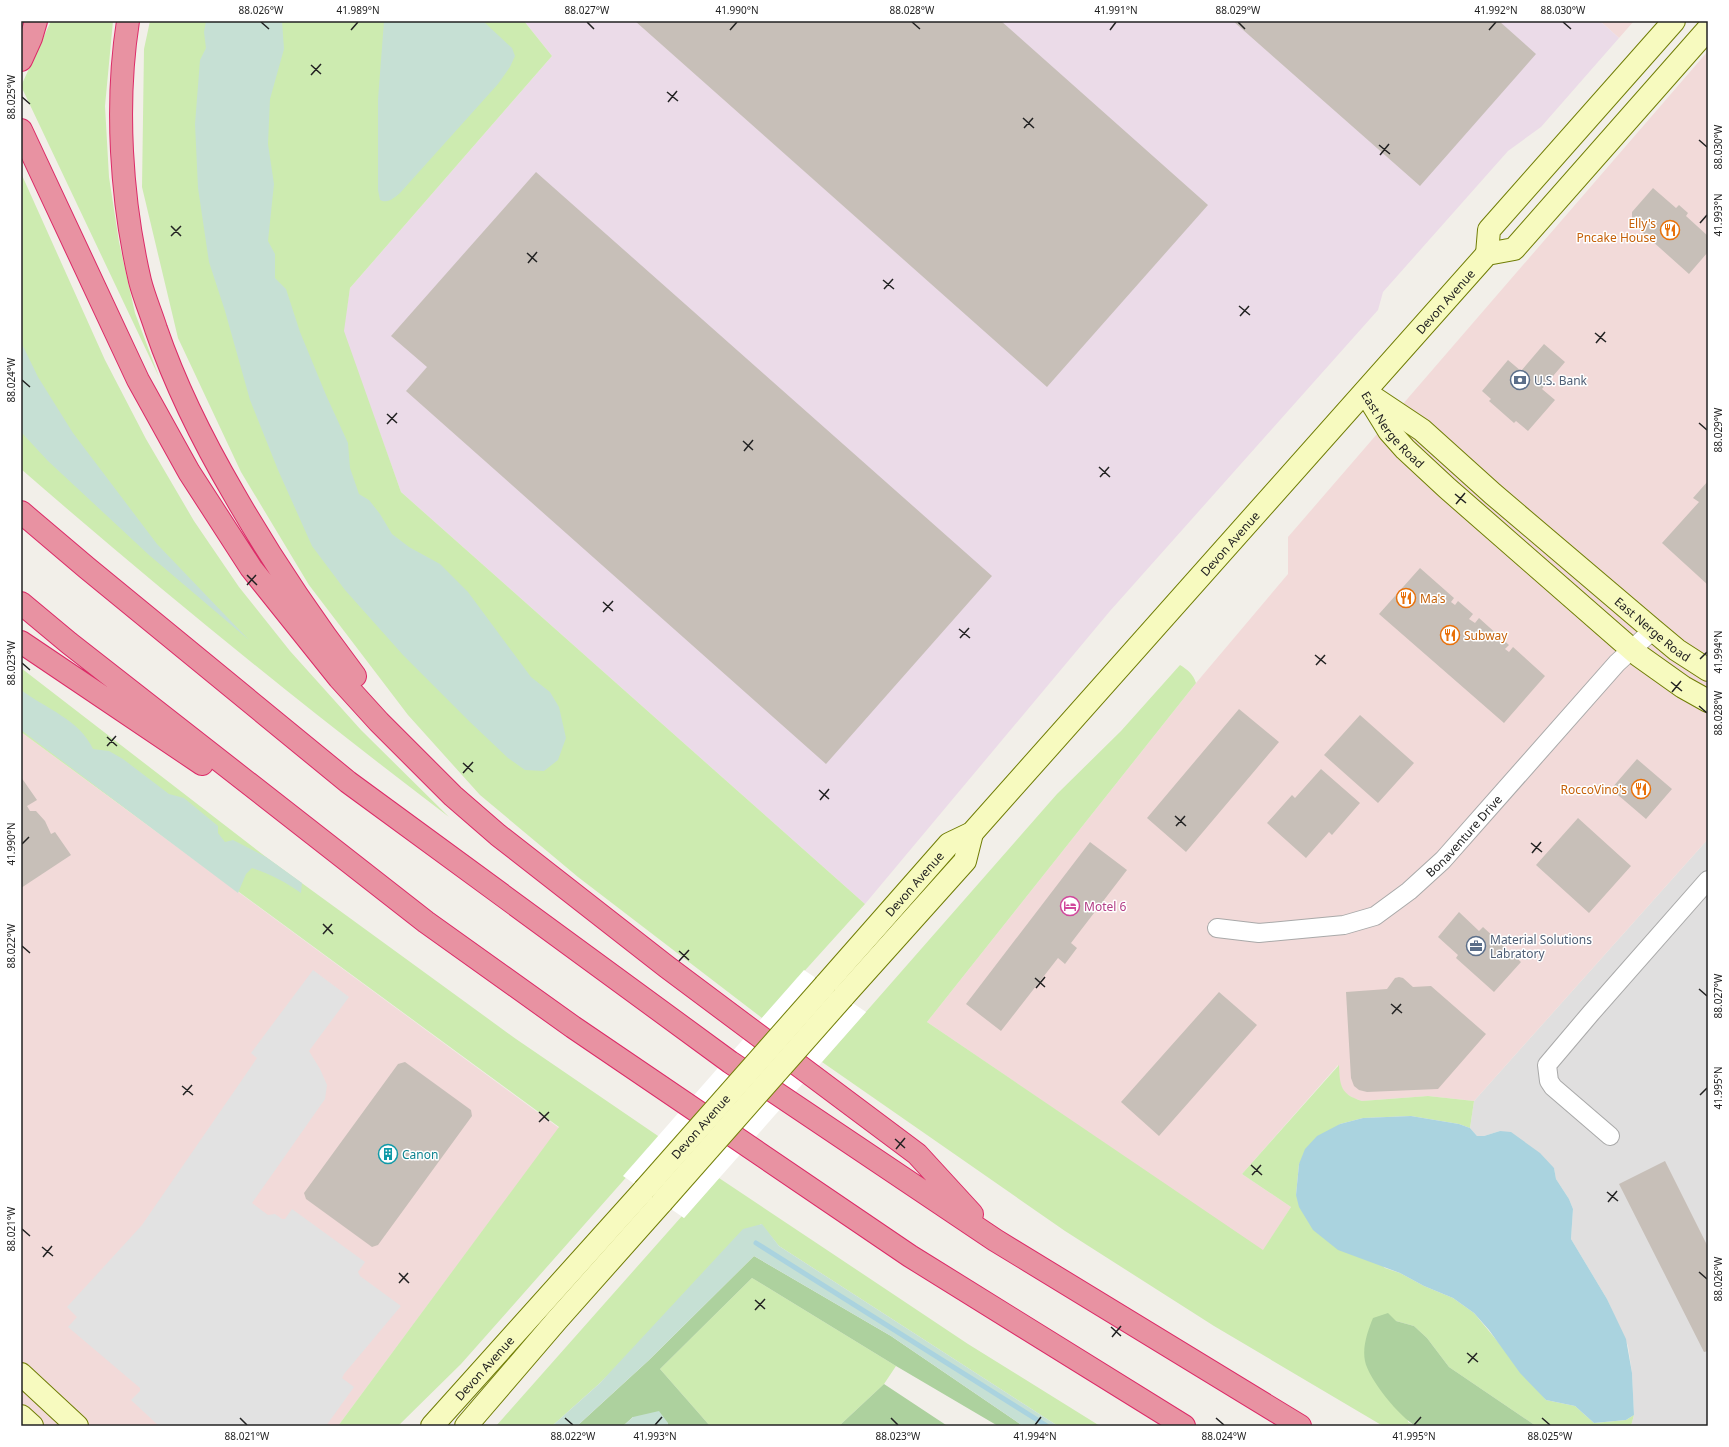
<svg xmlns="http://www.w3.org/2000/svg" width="1729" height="1447" viewBox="0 0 1729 1447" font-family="'Noto Sans',sans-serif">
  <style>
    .residential { fill: #e0dfdf }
    .commercial { fill: #f2dad9 }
    .industrial { fill: #ebdbe8 }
    .grass { fill: #cdebb0 }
    .forest { fill: #add19e }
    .wetland { fill: #c6e0d4 }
    .parking { fill: #e2e2e2 }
    .water { fill: #aad3df }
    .pier { fill: #fff }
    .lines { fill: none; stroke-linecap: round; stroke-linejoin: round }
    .stream { stroke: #aad3df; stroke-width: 5 }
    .building { fill: #c7bfb8 }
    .street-casing { stroke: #a9a9a9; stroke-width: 20 }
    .secondary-casing { stroke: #707d05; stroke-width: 24 }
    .highway-casing { stroke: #dc2a67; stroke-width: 24 }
    .street { stroke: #fff; stroke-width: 18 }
    .secondary { stroke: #f7fabf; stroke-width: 22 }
    .highway { stroke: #e892a2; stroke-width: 22 }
    .secondary-bridge-casing { stroke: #707d05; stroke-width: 24; stroke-linecap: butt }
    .secondary-bridge { stroke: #f7fabf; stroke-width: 22 }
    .ticks { fill: none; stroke: #222; stroke-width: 1.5 }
    .labels { text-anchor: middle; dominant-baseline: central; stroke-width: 3; stroke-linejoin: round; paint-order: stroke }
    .food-label { font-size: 12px; fill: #c56008; stroke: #fff; text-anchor: end }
    .street-label { font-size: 12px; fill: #222; stroke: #fff }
    .service-label { font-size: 12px; fill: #4e5e75; stroke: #fff; text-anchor: start }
    .hotel-label { font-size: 12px; fill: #b23c85; stroke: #fff; text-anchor: start }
    .culture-label { font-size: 12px; fill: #0d838f; stroke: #fff; text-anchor: start }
    .neatline { fill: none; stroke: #222; stroke-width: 1.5 }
    .ticks-label { font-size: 10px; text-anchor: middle; fill: #222 }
  </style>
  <rect width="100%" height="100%" fill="#f2efe9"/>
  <!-- residential -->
  <path class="residential" d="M1708,839V1426H1631L1634,1415L1632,1373L1628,1346L1607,1299L1571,1239L1573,1209L1569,1199L1556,1179L1554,1168L1500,1131L1484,1136H1477L1470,1128L1474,1101Z"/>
  <!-- commercial -->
  <path class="commercial" d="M1600,21H1634L1619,38Z
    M1708,51V839L1474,1101L1428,1096L1362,1101L1353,1098L1344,1092L1340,1084L1338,1065L1242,1174L1291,1207L1263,1251L927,1022L1196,683L1288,574V537Z
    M21,732L559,1128L338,1426H21Z"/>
  <!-- industrial -->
  <path class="industrial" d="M524,21H1600L1619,38L1541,127L1508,151L1383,292L1378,310L1110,611L865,904L401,492L343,331L350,288L552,56Z"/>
  <!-- grass -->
  <path class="grass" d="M51,21H113L105,106L109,177L119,242L135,313L159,377L21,86Z
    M150,21H524L552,56L350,288L344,331L401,492L865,904L762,1018L578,877L480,795L408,715L309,585L241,472L178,338L142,187L144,49Z
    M21,173L105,360L146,439L194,521L239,587L290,651L361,730L449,817C303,706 160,590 21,469Z
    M1180,665C1188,670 1193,674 1196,683L927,1022L1263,1250L1291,1207L1242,1174L1339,1065C1340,1086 1340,1094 1362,1101L1428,1096L1474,1101L1470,1128L1459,1124L1411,1116L1363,1118L1340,1124L1299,1164L1296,1195L1385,1268L1400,1273L1424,1286L1453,1298L1474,1313L1546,1400L1575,1406L1594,1423L1626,1420L1634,1415L1631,1426H1536L1449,1367L1427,1338L1414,1326L1396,1321L1408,1422L1416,1426H1383L1214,1326L1065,1231L822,1062L1057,794L1121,731Z
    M21,668L266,857L516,1039L661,1138L461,1364L398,1426H338L559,1127L21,732Z
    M719,1178L968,1344L1100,1426H1058L779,1246L761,1224L600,1383L552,1426H496L682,1216L684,1218Z
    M752,1278L896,1366L884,1384L839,1426H710L660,1369Z"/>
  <!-- forest -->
  <path class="forest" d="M754,1256L891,1336L1023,1426H998L896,1366L752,1278L660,1369L710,1426H667L668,1423L633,1417L623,1426H577L649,1360Z
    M1388,1313L1396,1321L1414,1326L1427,1338L1449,1367L1536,1426H1416C1400,1418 1368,1378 1365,1361C1362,1347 1368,1330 1373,1318Z
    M884,1384L946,1425V1426H839Z"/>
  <!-- wetland -->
  <path class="wetland" d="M206,21H282L284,49L270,99L268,144L274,184L268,241L275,254V278L286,289L300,332L326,395L348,443L350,468L359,494L369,500L380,514L392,534L409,547L440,564L468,592L531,677L550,692L559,707L566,738L558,760L544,771L525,770L508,758L470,722L403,655L345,590L312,546L278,470L250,400L225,311L209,262L198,188L195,124L200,60L206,48L204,32Z
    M384,21H483L512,48L515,56L510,67L498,84L400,193C394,198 388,204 380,200L378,190V99Z
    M21,342L38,377L73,433L157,544L249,640L149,555L48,461L21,432Z
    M21,690C45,708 80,720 93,749L109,751L123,759L169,794L184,798L218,826V833L225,842L233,840L266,857L302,883L301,893C286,882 270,874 252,868L246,874L238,893L21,730Z
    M762,1224L779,1246L1058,1426H1023L891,1336L754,1256L649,1360L577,1426H552L600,1383L743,1229Z
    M659,1411L668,1423L667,1426H623L633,1417Z"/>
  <!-- parking -->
  <path class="parking" d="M313,970L349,997L309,1051L320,1069L327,1085L325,1099L252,1203L268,1215L275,1214L282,1219H285L292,1209L365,1262L358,1272L360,1276L401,1306L344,1374L342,1378L354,1387L326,1426H159L131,1400L140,1391V1388L68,1327L77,1317L67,1307L142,1225L257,1058L251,1053Z"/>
  <!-- water -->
  <path class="water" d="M1411,1116L1459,1124L1470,1128L1477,1136H1484L1500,1131L1511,1132L1540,1153L1554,1168L1556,1179L1569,1199L1573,1209L1571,1239L1607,1299L1626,1339L1632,1373L1634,1415L1626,1420L1594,1423L1575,1406L1546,1400L1520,1373L1489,1330L1474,1313L1453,1298L1424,1286L1400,1273L1338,1250L1313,1230L1299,1207L1296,1195L1299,1164L1305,1149L1317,1136L1340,1124L1363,1118Z"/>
  <!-- pier -->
  <path class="pier" d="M804,970L866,1012L684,1218L623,1176Z"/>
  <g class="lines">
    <!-- stream -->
    <path class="stream" d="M756,1243L1047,1426"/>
  </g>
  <!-- building -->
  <path class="building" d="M635,21H1001L1208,205L1047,387Z
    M1233,21H1499L1536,54L1420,186Z
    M536,172L992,576L826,764L406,391L427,367L391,336Z
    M1653,188L1676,208L1679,205L1688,213L1686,216L1708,236V252L1689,274L1632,223V212Z
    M1544,344L1565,362L1542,389L1555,400L1528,431L1516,421L1514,423L1489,401L1491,399L1482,391L1508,360L1521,371Z
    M1708,481V585L1662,543L1699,502L1693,498Z
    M1420,568L1454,598L1451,602L1455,605L1458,601L1473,614L1469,619L1475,623L1479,618L1509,645L1505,649L1509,652L1513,647L1545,676L1504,723L1379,614Z
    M1239,709L1279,742L1186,852L1147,818Z
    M1360,715L1414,763L1378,803L1324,755Z
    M1637,759L1672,789L1646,819L1611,789Z
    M1321,769L1360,803L1332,835L1329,832L1306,858L1267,823L1292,795L1295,798Z
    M21,777L37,800L27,806L30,811H36L45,821L51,834L55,832L71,855L21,888Z
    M1578,818L1631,866L1589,913L1536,865Z
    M1090,842L1127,870L1071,943L1077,948L1065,964L1058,958L1001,1031L966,1004Z
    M1459,912L1479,931L1483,927L1521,962L1494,992L1456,958L1458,955L1438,937Z
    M1399,977L1403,978L1413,987L1431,986L1486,1034L1438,1089L1367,1092L1359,1090L1354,1086L1351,1078L1346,992L1387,989L1395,978Z
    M1219,992L1257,1025L1159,1136L1121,1102Z
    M405,1062L471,1110L472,1116L378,1245L372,1247L306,1199L304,1193L398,1064Z
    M1665,1161L1708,1247V1351L1704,1352L1619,1184Z"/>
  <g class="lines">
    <!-- street casing -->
    <g class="street-casing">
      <g id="street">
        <path id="s1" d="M1217,928L1259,933L1344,925L1375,916L1409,891L1443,860L1617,663L1653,630"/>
        <path d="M1610,1136L1553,1087L1549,1081L1547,1065L1591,1013L1708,880"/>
      </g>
    </g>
    <!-- secondary casing -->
    <g class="secondary-casing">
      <g id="secondary">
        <path d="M1487,254L1489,230L1674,21"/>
        <path id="s2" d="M1365,392L1389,431L1405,449L1447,488L1638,655L1683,687L1708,701"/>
        <path id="s3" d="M1371,396L1422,430L1493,494L1653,630L1677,650L1708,670"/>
        <path id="s4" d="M825,985L949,844L972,833L1487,254L1514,249L1708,29"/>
        <path d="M843,997L965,861L972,833"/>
        <path d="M21,1374L77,1426"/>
        <path d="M21,1416L32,1426"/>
        <path id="s5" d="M432,1426L644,1190"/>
        <path d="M466,1426L557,1320L662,1202"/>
      </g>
    </g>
    <!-- highway casing -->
    <g class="highway-casing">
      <path id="highway" d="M128,21C115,104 121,199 140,281C144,297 151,313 156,329C176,387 203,441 234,494C270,557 311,618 355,676
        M21,60L31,38L36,21
        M21,130L138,380L189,472L251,568L339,678L379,722L453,796L498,835L667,967L917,1154L972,1214
        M21,512L87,568L348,782L730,1062L995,1240L1300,1426
        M21,603L69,643L426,922L573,1027L910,1256L1184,1426
        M21,642L202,764"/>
    </g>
    <!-- street -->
    <use href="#street" class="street"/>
    <!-- secondary -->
    <use href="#secondary" class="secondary"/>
    <!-- highway -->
    <use href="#highway" class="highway"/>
    <!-- secondary-bridge casing -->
    <g class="secondary-bridge-casing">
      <g id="secondary-bridge">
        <path id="s6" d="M644,1190L825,985"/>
        <path d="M662,1202L843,997"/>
      </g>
    </g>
    <!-- secondary-bridge -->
    <use href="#secondary-bridge" class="secondary-bridge"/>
  </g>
  <!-- ticks -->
  <path class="ticks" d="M261,22L269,29M587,22L594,29M912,22L920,29M1238,22L1245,29M1563,22L1571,29M351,30L358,22M730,30L737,22M1110,30L1116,22M1489,30L1496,22M311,65L321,74M311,75L321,64M667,92L678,101M22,97L30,104M668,102L677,91M1023,118L1034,128M1024,128L1033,118M1699,140L1707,147M1379,145L1390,154M1380,155L1389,144M1700,223L1707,215M171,226L181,236M171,236L181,226M527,253L537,262M528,263L537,252M883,280L894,289M884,289L893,279M1239,306L1250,315M1240,316L1249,306M1595,333L1606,342M1596,343L1605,332M22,380L30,387M387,414L397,423M1699,423L1707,430M387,424L397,413M743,441L753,450M744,451L753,440M1099,467L1110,477M1100,477L1109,467M1455,494L1466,503M1456,504L1465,493M247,575L257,585M247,585L256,575M603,602L613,611M603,612L613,601M959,629L970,638M960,638L969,628M1315,655L1326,664M1700,659L1707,652M22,663L30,670M1316,665L1325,655M1671,682L1682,691M1672,692L1681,681M1699,706L1707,713M107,737L117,746M107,746L116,736M463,763L473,772M463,773L473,762M819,790L829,799M820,800L829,789M1175,816L1186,826M1176,826L1185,816M1531,843L1542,852M22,844L29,837M1532,853L1541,842M323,924L333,934M323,934L332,924M22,946L30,953M679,951L689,960M679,961L689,950M1035,978L1045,987M1036,988L1045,977M1699,989L1707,996M1391,1004L1402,1013M1392,1014L1401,1004M182,1086L193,1095M183,1095L192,1085M1700,1095L1707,1088M539,1112L549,1121M539,1122L549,1112M895,1139L905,1148M896,1149L905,1138M1251,1165L1262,1175M1252,1175L1261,1165M1607,1192L1618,1201M1608,1202L1617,1191M22,1229L30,1236M42,1247L53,1256M43,1257L52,1246M1699,1272L1707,1279M399,1273L409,1283M399,1283L408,1273M755,1300L765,1309M755,1310L765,1299M1111,1327L1121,1336M1112,1337L1121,1326M1467,1353L1478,1362M1468,1363L1477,1353M240,1418L247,1425M565,1418L573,1425M891,1418L898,1425M1216,1418L1224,1425M1542,1418L1550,1425M655,1425L662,1417M1035,1425L1041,1417M1414,1425L1421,1417"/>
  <!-- icons -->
  <defs>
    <g id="restaurant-ring" transform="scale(1)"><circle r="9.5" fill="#fff" stroke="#e8710a" stroke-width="1.5"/><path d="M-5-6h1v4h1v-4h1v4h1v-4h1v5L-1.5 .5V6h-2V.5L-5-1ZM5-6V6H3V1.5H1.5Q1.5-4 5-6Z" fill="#e8710a"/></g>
    <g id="bank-ring" transform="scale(1)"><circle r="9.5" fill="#fff" stroke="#5c6f8a" stroke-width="1.5"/><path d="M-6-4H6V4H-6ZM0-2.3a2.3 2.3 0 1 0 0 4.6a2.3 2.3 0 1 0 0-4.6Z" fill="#5c6f8a"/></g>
    <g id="hotel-ring" transform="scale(1)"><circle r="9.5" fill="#fff" stroke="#d1479c" stroke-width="1.5"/><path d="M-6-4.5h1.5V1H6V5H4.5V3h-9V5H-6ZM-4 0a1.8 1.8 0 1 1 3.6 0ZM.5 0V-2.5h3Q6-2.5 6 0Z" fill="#d1479c"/></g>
    <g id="office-ring" transform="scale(1)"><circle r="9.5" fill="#fff" stroke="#5c6f8a" stroke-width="1.5"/><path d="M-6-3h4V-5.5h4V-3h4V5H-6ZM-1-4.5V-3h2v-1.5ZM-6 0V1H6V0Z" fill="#5c6f8a"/></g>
    <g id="building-ring" transform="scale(1)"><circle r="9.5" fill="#fff" stroke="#0f9aa8" stroke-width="1.5"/><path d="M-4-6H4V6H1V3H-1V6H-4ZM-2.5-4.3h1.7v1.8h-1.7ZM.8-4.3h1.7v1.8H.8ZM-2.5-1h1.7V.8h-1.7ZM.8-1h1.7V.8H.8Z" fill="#0f9aa8"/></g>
  </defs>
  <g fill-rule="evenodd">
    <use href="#restaurant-ring" x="1670" y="230"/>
    <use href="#bank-ring" x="1520" y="380"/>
    <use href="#restaurant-ring" x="1406" y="598"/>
    <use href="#restaurant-ring" x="1450" y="635"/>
    <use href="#restaurant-ring" x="1641" y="789"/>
    <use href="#hotel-ring" x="1070" y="906"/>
    <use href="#office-ring" x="1476" y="946"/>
    <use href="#building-ring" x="388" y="1154"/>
  </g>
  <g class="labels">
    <!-- food labels -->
    <g class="food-label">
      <text x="1656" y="223">Elly's<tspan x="1656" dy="14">Pncake House</tspan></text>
      <text x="1420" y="598" text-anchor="start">Ma's</text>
      <text x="1464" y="635" text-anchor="start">Subway</text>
      <text x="1627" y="789">RoccoVino's</text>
    </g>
    <!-- street labels -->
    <g class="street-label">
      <text stroke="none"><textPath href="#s4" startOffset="925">Devon Avenue</textPath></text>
      <text stroke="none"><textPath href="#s2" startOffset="47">East Nerge Road</textPath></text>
      <text stroke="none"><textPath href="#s4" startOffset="601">Devon Avenue</textPath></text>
      <text stroke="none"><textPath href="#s3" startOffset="366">East Nerge Road</textPath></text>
      <text stroke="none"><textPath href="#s1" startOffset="280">Bonaventure Drive</textPath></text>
      <text stroke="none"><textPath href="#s4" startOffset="135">Devon Avenue</textPath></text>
      <text stroke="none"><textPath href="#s6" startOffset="85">Devon Avenue</textPath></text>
      <text stroke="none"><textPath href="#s5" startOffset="78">Devon Avenue</textPath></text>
    </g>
    <!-- service labels -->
    <g class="service-label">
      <text x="1534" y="380">U.S. Bank</text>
      <text x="1490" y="939">Material Solutions<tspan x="1490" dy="14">Labratory</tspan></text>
    </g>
    <!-- hotel labels -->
    <g class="hotel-label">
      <text x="1084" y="906">Motel 6</text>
    </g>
    <!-- culture labels -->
    <g class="culture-label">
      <text x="402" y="1154">Canon</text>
    </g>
  </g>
  <!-- border -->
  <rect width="1729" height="1447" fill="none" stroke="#ffffff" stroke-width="44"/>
  <rect x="22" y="22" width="1685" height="1403" class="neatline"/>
  <g class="ticks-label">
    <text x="261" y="14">88.026°W</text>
    <text x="358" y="14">41.989°N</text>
    <text x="587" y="14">88.027°W</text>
    <text x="737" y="14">41.990°N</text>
    <text x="912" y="14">88.028°W</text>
    <text x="1116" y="14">41.991°N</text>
    <text x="1238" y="14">88.029°W</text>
    <text x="1496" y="14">41.992°N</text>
    <text x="1563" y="14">88.030°W</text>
    <text transform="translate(11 97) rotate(-90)" y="4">88.025°W</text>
    <text transform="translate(1718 147) rotate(-90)" y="4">88.030°W</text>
    <text transform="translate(1718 215) rotate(-90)" y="4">41.993°N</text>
    <text transform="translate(11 380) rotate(-90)" y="4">88.024°W</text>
    <text transform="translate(1718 430) rotate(-90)" y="4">88.029°W</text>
    <text transform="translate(1718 652) rotate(-90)" y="4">41.994°N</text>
    <text transform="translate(11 663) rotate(-90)" y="4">88.023°W</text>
    <text transform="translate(1718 713) rotate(-90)" y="4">88.028°W</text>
    <text transform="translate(11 844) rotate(-90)" y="4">41.990°N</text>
    <text transform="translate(11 946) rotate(-90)" y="4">88.022°W</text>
    <text transform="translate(1718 996) rotate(-90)" y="4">88.027°W</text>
    <text transform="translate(1718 1088) rotate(-90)" y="4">41.995°N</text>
    <text transform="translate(11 1229) rotate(-90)" y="4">88.021°W</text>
    <text transform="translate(1718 1279) rotate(-90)" y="4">88.026°W</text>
    <text x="247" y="1440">88.021°W</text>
    <text x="573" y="1440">88.022°W</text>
    <text x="655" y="1440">41.993°N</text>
    <text x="898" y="1440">88.023°W</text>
    <text x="1035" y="1440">41.994°N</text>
    <text x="1224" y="1440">88.024°W</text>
    <text x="1414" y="1440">41.995°N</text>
    <text x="1550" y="1440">88.025°W</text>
  </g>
</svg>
